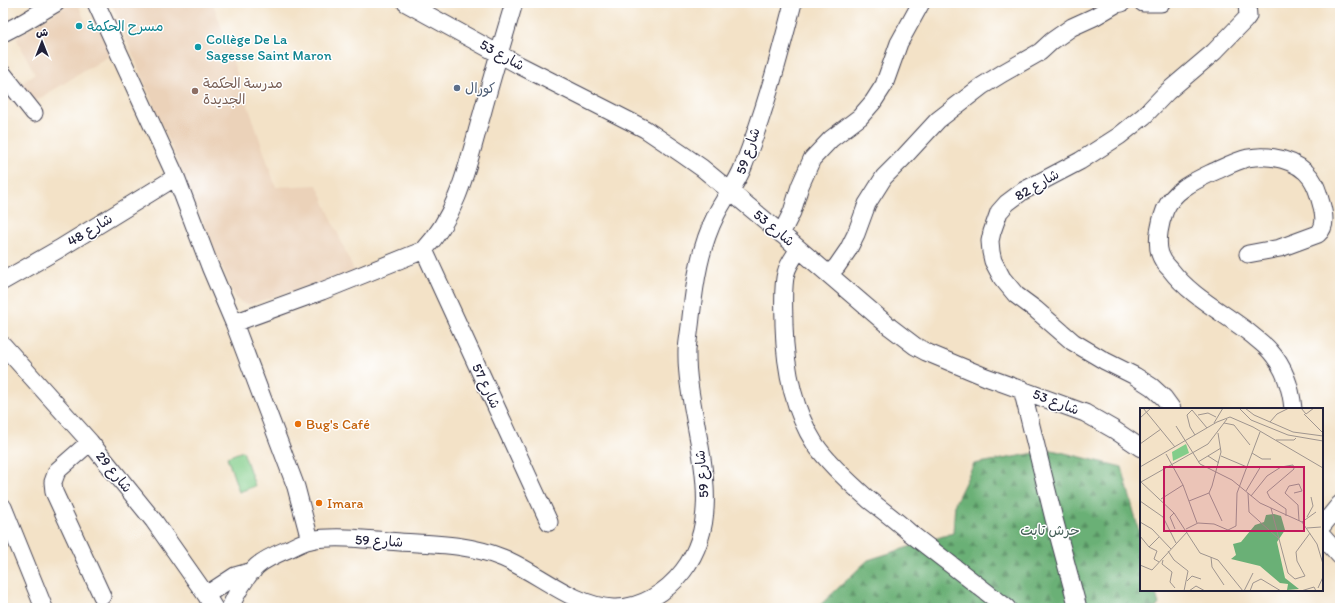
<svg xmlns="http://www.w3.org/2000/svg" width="1343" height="611" viewBox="0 0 1343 611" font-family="Itim,'Playpen Sans Arabic',sans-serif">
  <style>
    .built { fill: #ebd2b9 }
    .forest { fill: url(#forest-firs); stroke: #466958 }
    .garden { fill: #83cd8a; stroke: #527862 }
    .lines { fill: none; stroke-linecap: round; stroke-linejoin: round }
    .minor-casing { stroke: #413f50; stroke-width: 19 }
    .minor { stroke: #fff; stroke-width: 17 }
    .culture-dot { fill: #0f9aa8; stroke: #fff; stroke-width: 1.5 }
    .service-dot { fill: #5c6f8a; stroke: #fff; stroke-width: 1.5 }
    .education-dot { fill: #8d6e63; stroke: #fff; stroke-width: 1.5 }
    .food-dot { fill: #e8710a; stroke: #fff; stroke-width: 1.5 }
    .labels { text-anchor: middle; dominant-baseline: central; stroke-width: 3; stroke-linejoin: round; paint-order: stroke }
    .culture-label { font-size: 14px; fill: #0d838f; stroke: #fff; text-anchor: start }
    .street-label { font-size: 14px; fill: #22223b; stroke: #fff }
    .education-label { font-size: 14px; fill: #785e54; stroke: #fff; text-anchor: start }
    .service-label { font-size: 14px; fill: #4e5e75; stroke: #fff; text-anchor: start }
    .food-label { font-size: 14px; fill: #c56008; stroke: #fff; text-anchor: start }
    .park-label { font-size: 14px; fill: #445e57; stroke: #fff }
    .inset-road { fill: none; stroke: #9f958f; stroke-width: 1 }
    .view { fill: #c2185b; fill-opacity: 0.15; stroke: #c2185b; stroke-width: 2 }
    .inset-edge { fill: none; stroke: #22223b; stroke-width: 2 }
  </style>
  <defs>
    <pattern id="forest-firs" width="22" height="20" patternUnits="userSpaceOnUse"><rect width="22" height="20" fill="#6ab076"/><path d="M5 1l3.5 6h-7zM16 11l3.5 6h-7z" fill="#578f62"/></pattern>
  </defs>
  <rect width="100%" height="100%" fill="#fff"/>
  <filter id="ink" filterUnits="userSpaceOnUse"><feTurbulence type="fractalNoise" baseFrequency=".025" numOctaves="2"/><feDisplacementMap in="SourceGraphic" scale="8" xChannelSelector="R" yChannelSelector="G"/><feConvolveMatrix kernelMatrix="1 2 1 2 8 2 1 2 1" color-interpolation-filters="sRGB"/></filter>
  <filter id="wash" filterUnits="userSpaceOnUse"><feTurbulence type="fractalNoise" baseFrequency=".012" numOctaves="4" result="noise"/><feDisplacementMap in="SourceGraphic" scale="16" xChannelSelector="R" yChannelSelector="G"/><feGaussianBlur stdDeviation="0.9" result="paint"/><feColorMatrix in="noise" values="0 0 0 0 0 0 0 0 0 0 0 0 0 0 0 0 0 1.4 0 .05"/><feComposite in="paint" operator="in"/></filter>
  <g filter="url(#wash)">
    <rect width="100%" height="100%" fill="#f3e2c7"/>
    <!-- built -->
    <path class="built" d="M70,3H78L86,24L90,28L99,25L112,54L32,103L20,84L35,74L16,38Z
      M111,3H213L276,187L317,185L354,271L251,304H244L235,298Z"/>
    <!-- forest -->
    <path class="forest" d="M1052,450L1122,467L1141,539V590H1155L1159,604L1156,608H817L868,560L953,533L955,503L974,464Z"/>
    <!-- garden -->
    <path class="garden" d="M243,451L255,486L239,492L227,457Z"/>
  </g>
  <g filter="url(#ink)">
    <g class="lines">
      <!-- minor casing -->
      <g class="minor-casing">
        <path id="minor" d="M96,3L176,177L211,269L234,323L296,487L310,540
          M406,3L519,65L645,129L682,154L702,168L777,230L890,327L915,346L926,352L986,377L1085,413L1113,429L1141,448
          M1143,3H1161
          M3,33L24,22L56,3
          M3,74L34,113
          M781,234L792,212L800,186L812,159L831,139L860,117L873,102L884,85L899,43L921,3
          M799,249C794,257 788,264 786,273C782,287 784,310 784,325C785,367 792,408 815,444C827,462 851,484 868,499C882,510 897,521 910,533L1007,608
          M424,250L549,522
          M1248,254L1280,248L1318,234C1327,226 1324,213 1321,203C1319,195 1316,185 1311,178C1297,159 1269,154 1248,158C1235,161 1223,168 1211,173C1194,181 1173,191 1165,210C1160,222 1156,241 1160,254C1162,260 1166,265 1170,269C1192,298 1225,313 1252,335C1258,340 1265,345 1270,351C1285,368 1291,387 1293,409
          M829,274L837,266L848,250L856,234L867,204L884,177L902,159L938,120L982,86L1003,73L1040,52L1052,41L1072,27L1094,17L1116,4L1122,3
          M3,281L59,249L176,177
          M234,323L322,291L424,250C459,213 468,162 482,114C492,77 503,40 514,3
          M3,345L90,442L154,521L206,595L214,608
          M1022,389L1054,519L1078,608
          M1172,409L1164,398L1152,387L1135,376L1105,361L1073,342L1035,309L1016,295L1002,278L993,261L991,252L990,241L992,232L999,212L1007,203L1023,191L1080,161L1119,136L1144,116L1167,92L1214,52L1245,20L1248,16L1247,3
          M90,442L57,471L53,482L54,492L102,596
          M3,507L44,608
          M1322,526L1340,504
          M1322,536L1340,556
          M206,595L235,576L253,571
          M230,608C236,594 245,577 257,566C266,558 279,553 291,548C297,545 304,541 311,540C335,535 374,540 400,542C435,544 470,544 503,558C539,573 573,606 613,608C641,609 667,592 683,571C732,508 685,420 687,350C688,339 690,328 691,317C695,281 700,247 716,215C724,198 736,185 743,167C764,114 779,58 793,3"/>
      </g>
      <!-- minor -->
      <use href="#minor" class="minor"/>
    </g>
  </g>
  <!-- markers -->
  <g class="culture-dot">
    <circle cx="79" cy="26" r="4"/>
    <circle cx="198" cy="47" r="4"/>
  </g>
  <circle class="service-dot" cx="457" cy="88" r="4"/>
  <circle class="education-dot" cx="195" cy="91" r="4"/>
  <g class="food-dot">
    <circle cx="298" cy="424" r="4"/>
    <circle cx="319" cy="503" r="4"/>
  </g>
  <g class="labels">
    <!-- culture labels -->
    <g class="culture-label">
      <text x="87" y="26">مسرح الحكمة</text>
      <text x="206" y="39">Collège De La<tspan x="206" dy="16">Sagesse Saint Maron</tspan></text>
    </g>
    <!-- street labels -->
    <g class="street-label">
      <text transform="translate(502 55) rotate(29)">شارع 53</text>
      <text transform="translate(748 151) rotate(-71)">شارع 59</text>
      <text transform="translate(1037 185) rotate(-30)">شارع 82</text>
      <text transform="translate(774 228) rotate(40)">شارع 53</text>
      <text transform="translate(90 230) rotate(-31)">شارع 48</text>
      <text transform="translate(486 386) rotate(65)">شارع 57</text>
      <text transform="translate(1056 402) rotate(21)">شارع 53</text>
      <text transform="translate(114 472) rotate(51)">شارع 29</text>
      <text transform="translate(702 474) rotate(-95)">شارع 59</text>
      <text transform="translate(379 541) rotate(3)">شارع 59</text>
    </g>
    <!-- education labels -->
    <g class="education-label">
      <text x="203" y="83">مدرسة الحكمة<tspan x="203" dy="16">الجديدة</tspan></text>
    </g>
    <!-- service labels -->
    <g class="service-label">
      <text x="465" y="88">كورال</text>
    </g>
    <!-- food labels -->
    <g class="food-label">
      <text x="306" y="424">Bug's Café</text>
      <text x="327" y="503">Imara</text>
    </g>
    <!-- park labels -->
    <g class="park-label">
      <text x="1050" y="530">حرش تابت</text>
    </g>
  </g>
  <!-- overview -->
  <g transform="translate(1140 408)">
    <rect width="183" height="183" fill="#f3e2c7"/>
    <path d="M134,106L141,108L145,122L137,134L145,170L159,181L147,182L148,176L140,175L120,158L91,151L96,147L93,136L101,134L115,117L124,114L126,107Z" fill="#6ab076"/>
    <path d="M46,36L49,45L33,53L32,44Z" fill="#83cd8a"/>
    <path class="inset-road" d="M3,0L35,39M99,0L111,12L148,27L183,33M105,0L114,7L153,24L183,28M161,0L166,6L174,0M164,6L183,25M58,7L68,5L76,9M0,10L11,0M130,14L137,6L149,0M74,15L83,0M84,15L94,17L110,37M36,18L60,56L92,72L120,95L162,114M55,27L50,19L47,7L52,2L67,20M136,32H154L156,30M0,36L21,21M112,45L122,51H131M26,46L43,77L57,115M68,48L79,55M81,48L107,59M58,54L81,40M0,59L77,14L90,9L113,19L183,60M0,73L34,105L60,145L78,152L103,183M1,74L68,36L87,11M106,83L121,58M69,85L82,113M108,85L109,104L139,131L148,165L155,171L165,168L157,153L156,144L170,125M154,85L162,83L159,76L149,78L145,85L158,97L159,113M111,88L127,68L141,59L153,57L154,61L127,84L130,90L146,101V108M21,91L43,77M0,93L23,109L36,135M49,93L69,85L72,78L81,44L78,25M131,100L139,131M34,105L30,109L35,121M167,109L173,98L171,89M0,114L12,121L31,141M162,114L177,136L183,156M162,114L176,104M167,120L181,119M46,121L58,115L74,116L88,122L96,118L97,85L120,24M0,128L9,139L17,143L14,151L19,154M9,139L19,129M28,143L34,152L48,163L44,183M71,149L72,159L84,177M23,152L22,156L32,164L30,174L35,180M0,157L12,162L48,123M47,173L52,168L61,171M178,180L183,169M49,183L56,178L65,183M104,183L113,165M110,183L113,175L121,171L141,183M161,183L174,179L176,183"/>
    <path class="view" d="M24,59H164V123H24Z"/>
    <rect width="183" height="183" class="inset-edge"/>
  </g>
  <!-- margin -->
  <rect width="1343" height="611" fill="none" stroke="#fff" stroke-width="16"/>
  <!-- north arrow -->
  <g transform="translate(42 42)" stroke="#ffffff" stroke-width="3" paint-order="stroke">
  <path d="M0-3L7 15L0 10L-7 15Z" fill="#22223b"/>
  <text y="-6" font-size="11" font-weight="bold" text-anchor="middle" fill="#22223b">ش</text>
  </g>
</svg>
